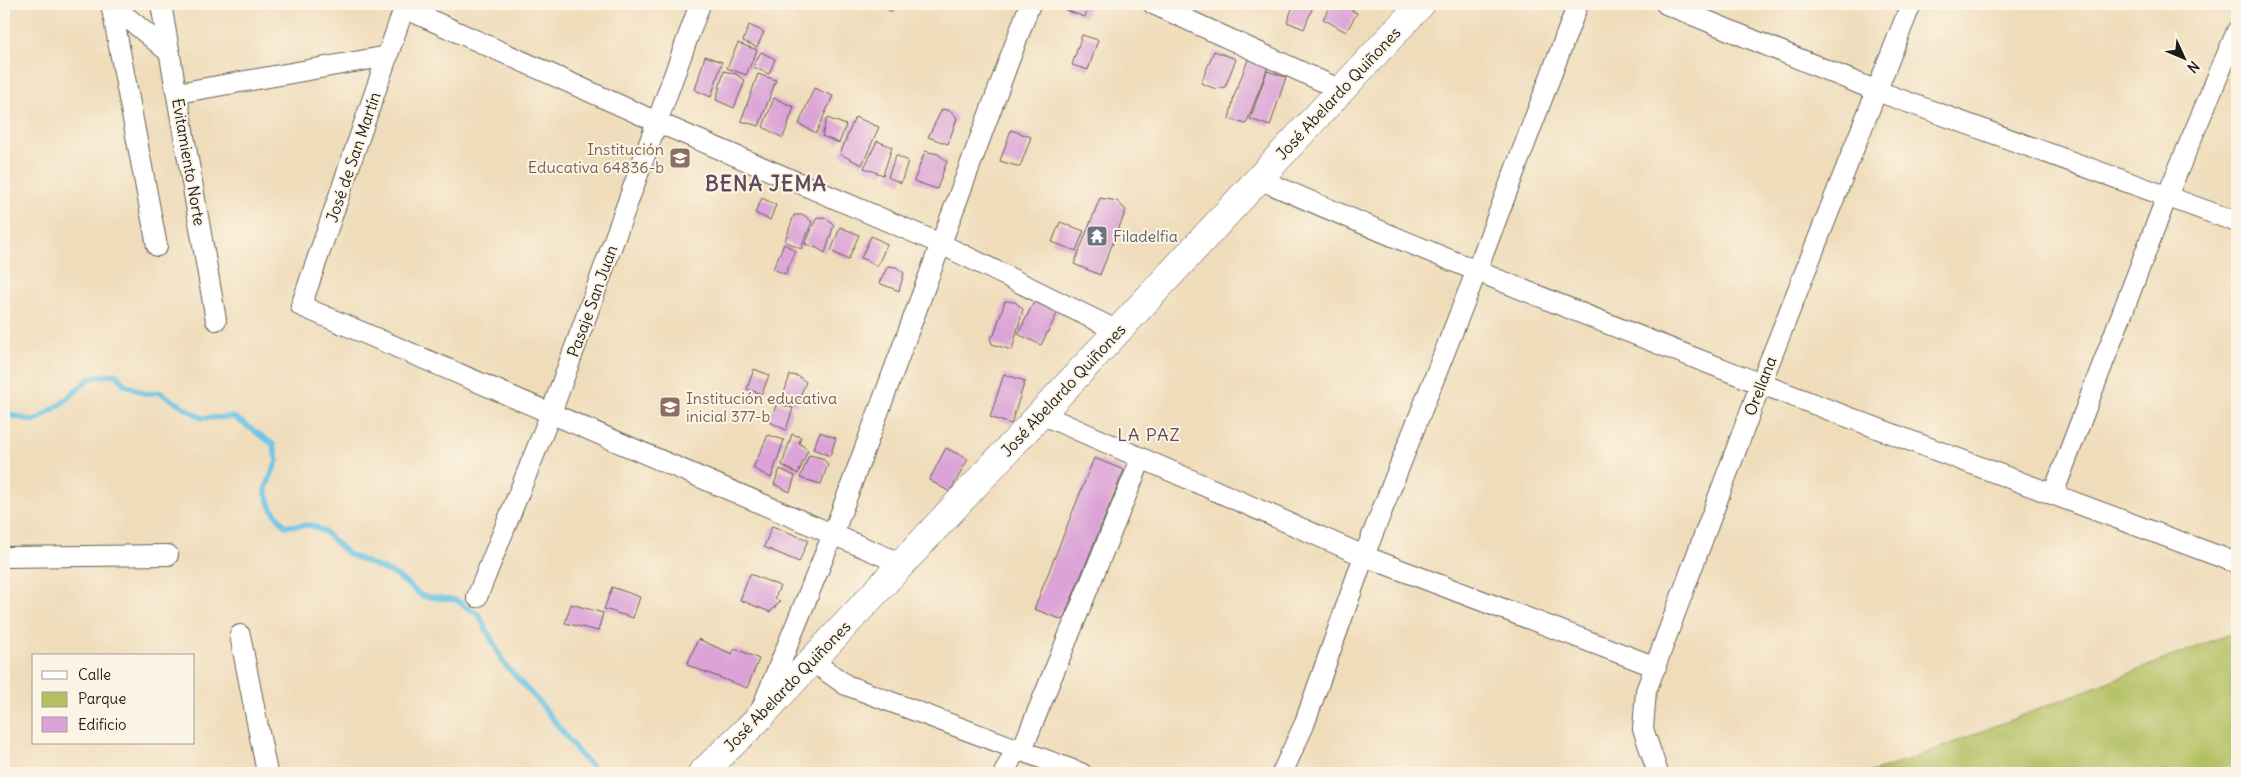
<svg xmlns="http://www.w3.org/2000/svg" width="2241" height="777" viewBox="0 0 2241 777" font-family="Delius,sans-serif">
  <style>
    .green { fill: #b2c062; stroke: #676e3f }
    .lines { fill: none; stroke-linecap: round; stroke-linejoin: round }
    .stream { stroke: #66c2e4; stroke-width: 5.5 }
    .building { fill: #dba3d7 }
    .street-casing { stroke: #665f53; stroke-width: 22 }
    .secondary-casing { stroke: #665f53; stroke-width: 29 }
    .street { stroke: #fff; stroke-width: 20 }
    .secondary { stroke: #fff; stroke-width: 28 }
    .labels { text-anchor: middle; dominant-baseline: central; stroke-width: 4; stroke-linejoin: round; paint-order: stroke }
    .street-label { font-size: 16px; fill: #1c1c1c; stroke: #fcf5e5 }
    .education-label { font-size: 16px; fill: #785e54; stroke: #fcf5e5; text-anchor: end }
    .worship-label { font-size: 16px; fill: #5b616d; stroke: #fcf5e5; text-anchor: start }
    .neighbourhood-label { font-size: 18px; letter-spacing: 1px; fill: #5f4b5d; stroke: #fcf5e5 }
    .district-label { font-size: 21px; font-weight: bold; letter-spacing: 1px; fill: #5f4b5d; stroke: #fcf5e5 }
  </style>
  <rect width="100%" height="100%" fill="#fcf5e5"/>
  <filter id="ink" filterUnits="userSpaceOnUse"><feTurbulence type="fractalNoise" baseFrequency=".02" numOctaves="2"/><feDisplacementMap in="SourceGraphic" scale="10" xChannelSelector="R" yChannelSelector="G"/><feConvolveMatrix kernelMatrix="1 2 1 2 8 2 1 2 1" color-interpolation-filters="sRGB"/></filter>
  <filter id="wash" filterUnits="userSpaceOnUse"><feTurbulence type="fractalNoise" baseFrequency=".0096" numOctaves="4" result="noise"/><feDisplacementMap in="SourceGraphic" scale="20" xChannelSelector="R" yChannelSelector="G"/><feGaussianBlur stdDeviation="1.12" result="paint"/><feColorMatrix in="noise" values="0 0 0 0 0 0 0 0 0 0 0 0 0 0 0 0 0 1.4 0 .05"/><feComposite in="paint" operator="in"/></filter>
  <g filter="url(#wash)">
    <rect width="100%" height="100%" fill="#efdcba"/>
    <!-- green -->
    <path class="green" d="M2237,631V773H1867L1904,762Z"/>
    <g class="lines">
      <!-- stream -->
      <path class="stream" d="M4,411L14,416L35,421L61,404L90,378L116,374L124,384L145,394L159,392L202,418L234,417L273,444L277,461L265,490L272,509L285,526L312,525L325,532L348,554L396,575L422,596L456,600L479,615L504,664L541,704L582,757L599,773"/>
    </g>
    <g id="blocks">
      <!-- building -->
      <path class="building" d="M881,4H896L892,12L880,5Z
        M1068,4H1090L1085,17L1065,10Z
        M1294,4H1314L1304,29L1287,22Z
        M1332,4H1341L1357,13L1346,32L1323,19Z
        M749,25L764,32L757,47L743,41Z
        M1082,35L1098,40L1088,70L1072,65Z
        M738,43L757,50L746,75L727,68Z
        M1214,51L1236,59L1225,87L1216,89L1201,83Z
        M761,52L775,59L769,74L753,67Z
        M705,56L722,62L711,97L695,90Z
        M1249,57L1268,67L1246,124L1229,119L1234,96Z
        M724,71L736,74L745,81L734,108L716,100Z
        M1267,71L1286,77L1270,126L1250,119Z
        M758,74L776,80L759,126L741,121Z
        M814,88L833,96L816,133L799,124Z
        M774,98L794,107L783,138L763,127Z
        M942,109L951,111L957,118L948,144L928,137Z
        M855,117L879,127L862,165L840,154Z
        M827,118L846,125L839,143L822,136Z
        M1011,130L1031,137L1020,167L1000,161Z
        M877,141L892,147L883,175L864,168Z
        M925,151L938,154L947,161L937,189L914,181Z
        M896,155L908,161L901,183L888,177Z
        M762,198L776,205L770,220L755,213Z
        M1100,198L1117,201L1126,210L1100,275L1074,264Z
        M794,215H804L812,222L801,249L785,241Z
        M817,217L827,218L834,225L825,253L817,248L805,244Z
        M1060,222L1084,231L1076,251L1052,242Z
        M840,227L859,235L848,260L831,251Z
        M871,236L887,244L877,267L869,261L861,258Z
        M784,244L796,251L785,274L773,269Z
        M888,266L896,267L904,273L899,291L879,283Z
        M1035,300L1058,312L1041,345L1018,334Z
        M1005,301L1015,302L1023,309L1012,350L992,344L990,338L994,335Z
        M754,369L769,375L762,394L747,389Z
        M1004,374L1025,381L1011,424L990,417Z
        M790,375L798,376L806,382L796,406L789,402H781Z
        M777,403L793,408L786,430L770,422Z
        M820,432L836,438L830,456L813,449Z
        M792,434L801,437L799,443L808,450L798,474L782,465Z
        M768,435L784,440L771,478L753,468Z
        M946,448L968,459L950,492L929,480Z
        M809,455L822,458L828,464L821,484L800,478Z
        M1094,458L1124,470L1063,620L1034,609Z
        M780,469L795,476L790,492L774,484Z
        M772,526L808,540L799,562L764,547Z
        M750,574L780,586L775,598L780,602L770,612L740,600Z
        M612,587L640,597L633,618L604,609Z
        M571,604L603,613L598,631L565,623Z
        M698,639L732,654L735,648L759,659L747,688L687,665Z"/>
    </g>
  </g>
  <g filter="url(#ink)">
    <use href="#blocks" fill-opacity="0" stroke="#665f53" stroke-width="1"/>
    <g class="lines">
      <!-- street casing -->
      <g class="street-casing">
        <path id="street" d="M111,4L157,246
          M111,4L170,53
          M161,4L216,320
          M1153,4L1341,90
          M1666,4L1877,91L2237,222
          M178,93L388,56
          M1259,179C1580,319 1909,441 2237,563
          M1041,414L1364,556L1656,667
          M2053,494L2167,196L2237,31
          M4,557L168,555
          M902,564L301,306L404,8L657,122L941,244L1118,331
          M477,597L551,413L700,4
          M240,635L267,773
          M812,661L846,685L1081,773
          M761,710L833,534L1030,4
          M1021,752L1141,459
          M1004,773L1016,749
          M1282,773L1304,725L1364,556L1477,270L1578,4
          M1658,773L1643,729L1646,691L1761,383L1911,4"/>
      </g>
      <!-- secondary casing -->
      <g class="secondary-casing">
        <path id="secondary" d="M702,773L756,721L1421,4"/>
      </g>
      <!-- street -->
      <use href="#street" class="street"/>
      <!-- secondary -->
      <use href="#secondary" class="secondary"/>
    </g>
  </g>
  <!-- icons -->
  <defs>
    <g id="school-square" transform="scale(1.125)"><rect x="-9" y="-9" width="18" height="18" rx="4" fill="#8d6e63" stroke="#fcf5e5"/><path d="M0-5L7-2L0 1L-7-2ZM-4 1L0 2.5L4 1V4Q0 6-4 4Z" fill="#fff"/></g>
    <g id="temple-square" transform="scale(1.125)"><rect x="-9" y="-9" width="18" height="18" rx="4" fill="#6b7280" stroke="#fcf5e5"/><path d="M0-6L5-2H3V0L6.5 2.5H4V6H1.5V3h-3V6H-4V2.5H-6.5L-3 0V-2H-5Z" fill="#fff"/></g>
  </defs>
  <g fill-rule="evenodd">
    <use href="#school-square" x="680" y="158"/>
    <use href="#temple-square" x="1097" y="236"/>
    <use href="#school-square" x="670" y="407"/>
  </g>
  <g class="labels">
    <!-- street labels -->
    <g class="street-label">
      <text transform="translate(1338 93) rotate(-47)">José Abelardo Quiñones</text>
      <text transform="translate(353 157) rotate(-71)">José de San Martín</text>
      <text transform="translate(189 162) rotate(80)">Evitamiento Norte</text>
      <text transform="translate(592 301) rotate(-70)">Pasaje San Juan</text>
      <text transform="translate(1760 386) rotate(-69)">Orellana</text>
      <text transform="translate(1063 390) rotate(-47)">José Abelardo Quiñones</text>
      <text transform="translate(787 686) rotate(-46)">José Abelardo Quiñones</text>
    </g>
    <!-- education labels -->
    <g class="education-label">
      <text x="664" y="149">Institución<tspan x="664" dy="18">Educativa 64836-b</tspan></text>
      <text x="686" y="398" text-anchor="start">Institución educativa<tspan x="686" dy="18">inicial 377-b</tspan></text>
    </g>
    <!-- worship labels -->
    <g class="worship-label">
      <text x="1113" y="236">Filadelfia</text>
    </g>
    <!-- neighbourhood labels -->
    <g class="neighbourhood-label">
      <text x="1149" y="434">LA PAZ</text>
    </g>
    <!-- district labels -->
    <g class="district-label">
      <text x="766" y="183">BENA JEMA</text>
    </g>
  </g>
  <!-- margin -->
  <rect width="2241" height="777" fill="none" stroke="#fcf5e5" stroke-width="20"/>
  <!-- legend -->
  <rect x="32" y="654" width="162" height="90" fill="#fcf5e5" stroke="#a29e95"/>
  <rect x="42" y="671" width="25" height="8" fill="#ffffff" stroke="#a29e95"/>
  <text x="78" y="680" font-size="15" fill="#1c1c1c">Calle</text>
  <rect x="42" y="692" width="25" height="15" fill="#b2c062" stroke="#a29e95"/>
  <text x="78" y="704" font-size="15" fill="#1c1c1c">Parque</text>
  <rect x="42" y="717" width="25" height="15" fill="#dba3d7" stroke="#a29e95"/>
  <text x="78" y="730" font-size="15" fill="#1c1c1c">Edificio</text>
  <!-- north arrow -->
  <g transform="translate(2184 58) rotate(134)" stroke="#fcf5e5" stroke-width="4" paint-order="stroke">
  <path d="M0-4L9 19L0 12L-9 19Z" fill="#1c1c1c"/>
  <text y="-8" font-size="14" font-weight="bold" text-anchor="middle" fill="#1c1c1c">N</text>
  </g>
</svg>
